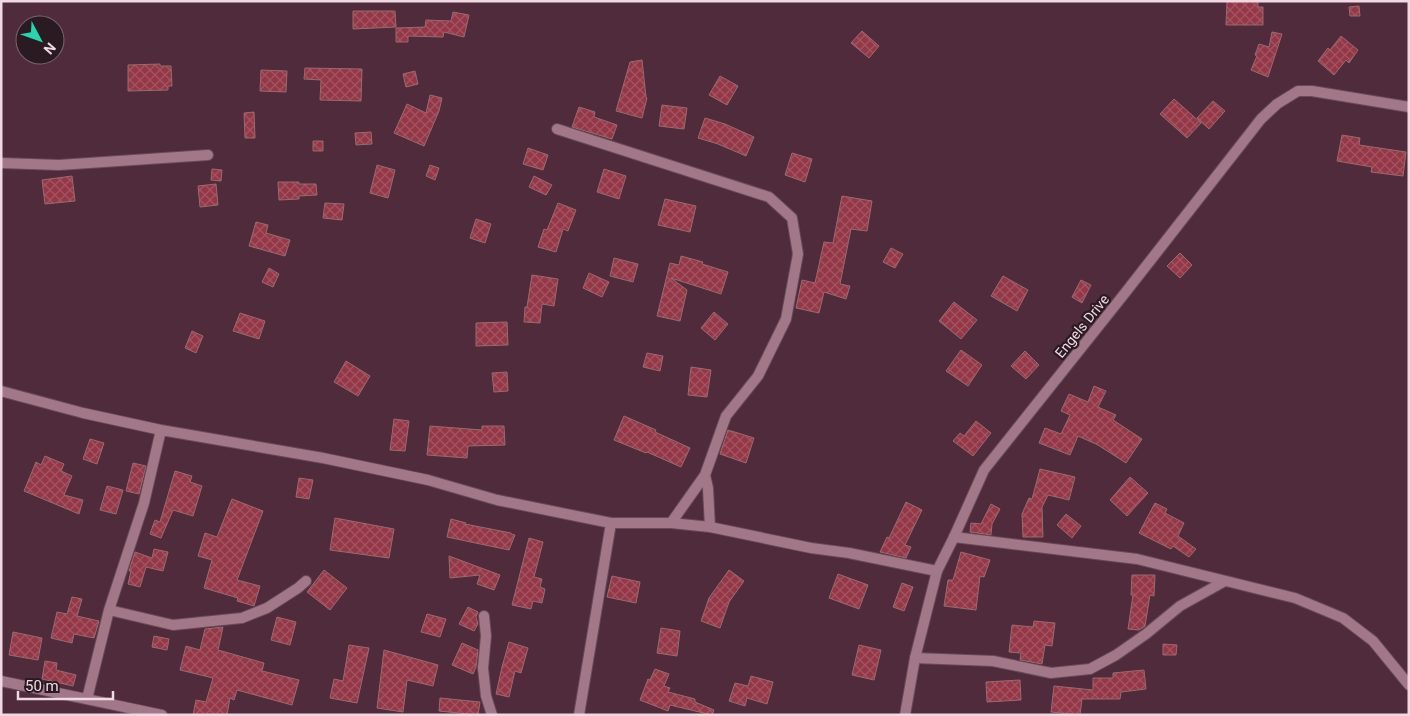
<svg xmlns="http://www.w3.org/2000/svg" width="1410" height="716" viewBox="0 0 1410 716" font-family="Roboto,sans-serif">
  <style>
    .building { fill: url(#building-cross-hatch); stroke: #986b6f }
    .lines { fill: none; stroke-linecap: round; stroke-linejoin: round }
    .minor-casing { stroke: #684a58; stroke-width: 12 }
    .tertiary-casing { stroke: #684a58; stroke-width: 12 }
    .minor { stroke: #a27889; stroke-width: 10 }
    .tertiary { stroke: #a27889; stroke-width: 10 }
    .labels { text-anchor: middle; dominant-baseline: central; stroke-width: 4.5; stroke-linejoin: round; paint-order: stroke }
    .street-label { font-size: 14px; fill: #f0d9e2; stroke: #2a1a21 }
  </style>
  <defs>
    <pattern id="building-cross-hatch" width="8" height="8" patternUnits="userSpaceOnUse" patternTransform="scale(1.25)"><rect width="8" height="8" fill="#943747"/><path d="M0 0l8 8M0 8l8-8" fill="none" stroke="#a35361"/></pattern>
  </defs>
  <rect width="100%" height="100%" fill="#4f2b3b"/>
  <!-- building -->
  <path class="building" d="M1227,1H1258V7H1263V25H1226Z
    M1359,6L1360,16H1350L1349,7Z
    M353,11H395L396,27L353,29Z
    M453,12L469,15L464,37L444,32L443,37L408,36V42H396V28L425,27L426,20L451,21Z
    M862,31L879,46L869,58L851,43Z
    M1272,32L1282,34L1268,77L1251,70L1257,56L1255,55L1259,44L1269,47Z
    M1341,36L1358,50L1349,63L1346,60L1334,75L1318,61L1328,48L1330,50Z
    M642,60L646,97L647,98L642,118L616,111L630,62Z
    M160,64V66H171L172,86H168V90L128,91V65Z
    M305,68L362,69L361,101L320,100L321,80L304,79Z
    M261,70L287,71L286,92L260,91Z
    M415,71L418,84L406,87L403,74Z
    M720,76L738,86L727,105L709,95Z
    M430,95L442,98L439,111L424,146L394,133L407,104L426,113Z
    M1174,99L1201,123L1187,138L1160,114Z
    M1213,101L1225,111L1209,129L1197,118Z
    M662,105L687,108L684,129L659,126Z
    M579,107L595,112L594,117L617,125L612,139L572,127Z
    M254,112L255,138H245L244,113Z
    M705,118L725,124L754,137L746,156L718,144L698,138Z
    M371,132L372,144L356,145L355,133Z
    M1342,135L1360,138L1359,145L1406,152L1403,176L1371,172L1372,167L1337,161Z
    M313,141H323V151H313Z
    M528,148L548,155L543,170L523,164Z
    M792,153L812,159L805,182L785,175Z
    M377,165L395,170L388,198L370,193Z
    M430,165L439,168L435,180L426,176Z
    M212,169L222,170L221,181L211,180Z
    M604,169L626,176L619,199L597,192Z
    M72,176L75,201L45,204L42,180Z
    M534,176L552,185L546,195L529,187Z
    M278,182H299V184H316L317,195L299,196V199L279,200Z
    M216,184L218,205L200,207L198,186Z
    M842,196L872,201L867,231L851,229L840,284L850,286L846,299L824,292L819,313L796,308L802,280L815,283L824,242L833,243Z
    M665,199L696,206L690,232L658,225Z
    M325,203L344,204L342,220L323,218Z
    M558,203L576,210L568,231L563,229L556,252L538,247L544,229L547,230Z
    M476,219L491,224L485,243L470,238Z
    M256,222L268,225L266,233L290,240L285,256L249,246Z
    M891,248L903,254L895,268L883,262Z
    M1180,253L1192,265L1180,278L1167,266Z
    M681,256L703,262L702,264L728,272L721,294L671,278L687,290L680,321L657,316L670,263L679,265Z
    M614,258L638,264L633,282L610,276Z
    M269,268L279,274L273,287L262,282Z
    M589,273L609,282L602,297L583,288Z
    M532,275L558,279L554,306L542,304L540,323L524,322L525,307H527Z
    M1003,276L1028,290L1017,311L991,296Z
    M1081,280L1091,285L1082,303L1072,297Z
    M954,302L977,320L961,339L939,321Z
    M714,312L728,324L715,340L701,328Z
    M240,313L265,321L259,339L233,331Z
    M507,322L508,345L476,346V323Z
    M192,331L203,336L196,353L185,348Z
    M961,350L982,365L968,386L946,371Z
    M1025,351L1039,365L1026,379L1011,366Z
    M647,353L663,356L660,371L643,367Z
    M346,361L370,376L358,396L334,382Z
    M691,367L711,370L707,397L688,395Z
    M507,372L508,391L494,392L492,373Z
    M1094,386L1106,391L1098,407L1116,415L1113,420L1142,439L1126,463L1098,445L1078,436L1070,455L1039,443L1045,428L1061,434L1070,415L1061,411L1069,394L1088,402Z
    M624,416L656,430L655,432L690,448L681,467L647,452L646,453L614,440Z
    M394,419L409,421L405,451L390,450Z
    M976,421L991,433L973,456L953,441L960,433L964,436Z
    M430,426L482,430V426H504L505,445L468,446L467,458L427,455Z
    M728,430L754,438L746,463L720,454Z
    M90,439L104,443L97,464L83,459Z
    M45,456L64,464L61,471L72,476L64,495L83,500L79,514L24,491L36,462L41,465Z
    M133,463L146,466L139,494L126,491Z
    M1040,469L1075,477L1069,500L1048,495L1042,507L1043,537H1023L1022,514L1029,498L1032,499Z
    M175,471L192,476L190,482L202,486L193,516L173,510L161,538L150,534L155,520L160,522Z
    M1130,477L1148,493L1127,516L1110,500Z
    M299,478L313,480L309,499L296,497Z
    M107,486L123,490L116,514L100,510Z
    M232,499L263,511L237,580L260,586L254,606L237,601L238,598L204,588L212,560L198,556L205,533L217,537Z
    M906,502L922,510L905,545L911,547L906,558L880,552L887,537L889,538Z
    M1155,503L1167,509L1165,513L1184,523L1178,536L1196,549L1189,557L1173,546L1171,549L1139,533Z
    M991,504L1000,509L992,524L991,535L970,532L971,523L981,524Z
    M1066,514L1081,526L1072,538L1057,525Z
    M335,518L394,529L389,558L330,550Z
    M451,519L466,523L465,524L511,533V534L515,535L509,550L447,537Z
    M529,538L543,542L534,577L542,579L540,587L545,589L542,603L533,601L531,609L512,605Z
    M154,549L168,552L163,571L146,567L140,587L128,584L131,571H129L135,552L152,558Z
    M961,552L990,560L984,577L980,576L976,610L944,606L948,580H953Z
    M449,556L500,575L494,590L477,584L480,575L450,578Z
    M324,570L347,588L330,610L307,592Z
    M729,570L744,581L729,602L720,628L701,621L709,598Z
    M838,574L868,585L859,609L829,598Z
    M1132,575H1155L1154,596L1150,595L1145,626L1139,630L1128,629L1133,595H1131Z
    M612,576L640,582L636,603L607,597Z
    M902,583L913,587L904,611L893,607Z
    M72,597L82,599L77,616L99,621L94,638L74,634L72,643L51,638L57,612L67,614Z
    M468,607L478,612L476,617L478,624L474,631L459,624Z
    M427,614L446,619L440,637L421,632Z
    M277,617L296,622L290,645L271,640Z
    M1034,621L1055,623L1052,646L1045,645L1042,664L1020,660L1021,653L1009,652L1012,625L1033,627Z
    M223,627L218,650L264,663L262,671L299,680L292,705L237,690L234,700L230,698L227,715H193L196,700L206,702L213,678L180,670L186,646L200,650L205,629Z
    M661,628L680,631L677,656L657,653Z
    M13,632L42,638L38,660L9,655Z
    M154,636L169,639L167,650L152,647Z
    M509,642L528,648L521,673L515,671L509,697L496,694L502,667Z
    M462,643L478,650L476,667L473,674L452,665Z
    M1163,644L1177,645L1176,655H1163Z
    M349,645L369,648L357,703L330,698L334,679L343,681Z
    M859,645L881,650L874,680L852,675Z
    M384,650L438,665L433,686L407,680L403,712L377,708Z
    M45,661L57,663L56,670L76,675L73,686L42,679Z
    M655,669L669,674L664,686L670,688L668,692L695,699V702L714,710L712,715L670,705L668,711L640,700L648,679L650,680Z
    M1144,670L1146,689L1121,692L1120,699H1082L1080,715L1051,712L1054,686L1093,690V678H1113V673Z
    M751,676L773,682L767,704L747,698L745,706L729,701L735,683L748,686Z
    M1020,680L1021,700L987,702L986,682Z
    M440,698L480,702L478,715L439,711Z"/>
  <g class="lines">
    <!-- minor casing -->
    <g class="minor-casing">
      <path id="minor" d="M557,129L769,197L792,218L798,254L786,319L758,376L726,416L705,475L671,523
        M1,163L59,165L208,155
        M1,391L83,413L161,430L323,458L428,480L497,500L611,523H671L710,527L811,548L849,553L937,571
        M705,475L708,488L710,527
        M954,537L1137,559L1295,598L1343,618L1373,641L1409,685
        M109,610L173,625L242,618L267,608L298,588L306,581
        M484,616L486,636L483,668L486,696L492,715
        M915,658L993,661L1051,673L1090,669L1116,655L1146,634L1180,606L1225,581
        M1,681L162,715
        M87,699L109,610L144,503L161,430
        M579,715L611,523"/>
    </g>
    <!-- tertiary casing -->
    <g class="tertiary-casing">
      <path id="tertiary" d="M905,715L915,658L937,571L954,537L984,470L1125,293L1261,119L1277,104L1298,91H1312L1409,107"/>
    </g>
    <!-- minor -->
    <use href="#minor" class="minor"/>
    <!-- tertiary -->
    <use href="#tertiary" class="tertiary"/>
  </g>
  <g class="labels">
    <!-- street labels -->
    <g class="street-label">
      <text transform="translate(1082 326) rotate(-51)">Engels Drive</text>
    </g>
  </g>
  <!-- border -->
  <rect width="1410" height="716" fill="none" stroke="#f0d9e2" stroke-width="5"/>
  <!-- north arrow -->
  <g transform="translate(40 40) rotate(131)"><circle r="24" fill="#2a1a21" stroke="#79666e"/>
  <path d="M0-4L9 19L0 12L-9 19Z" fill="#26d5ae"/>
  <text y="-8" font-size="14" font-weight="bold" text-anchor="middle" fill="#f0d9e2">N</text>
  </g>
  <!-- scale -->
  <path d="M18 691v8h95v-8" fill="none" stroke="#f0d9e2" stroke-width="2.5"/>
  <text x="25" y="691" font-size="15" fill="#f0d9e2" stroke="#2a1a21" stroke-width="4" paint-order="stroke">50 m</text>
</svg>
